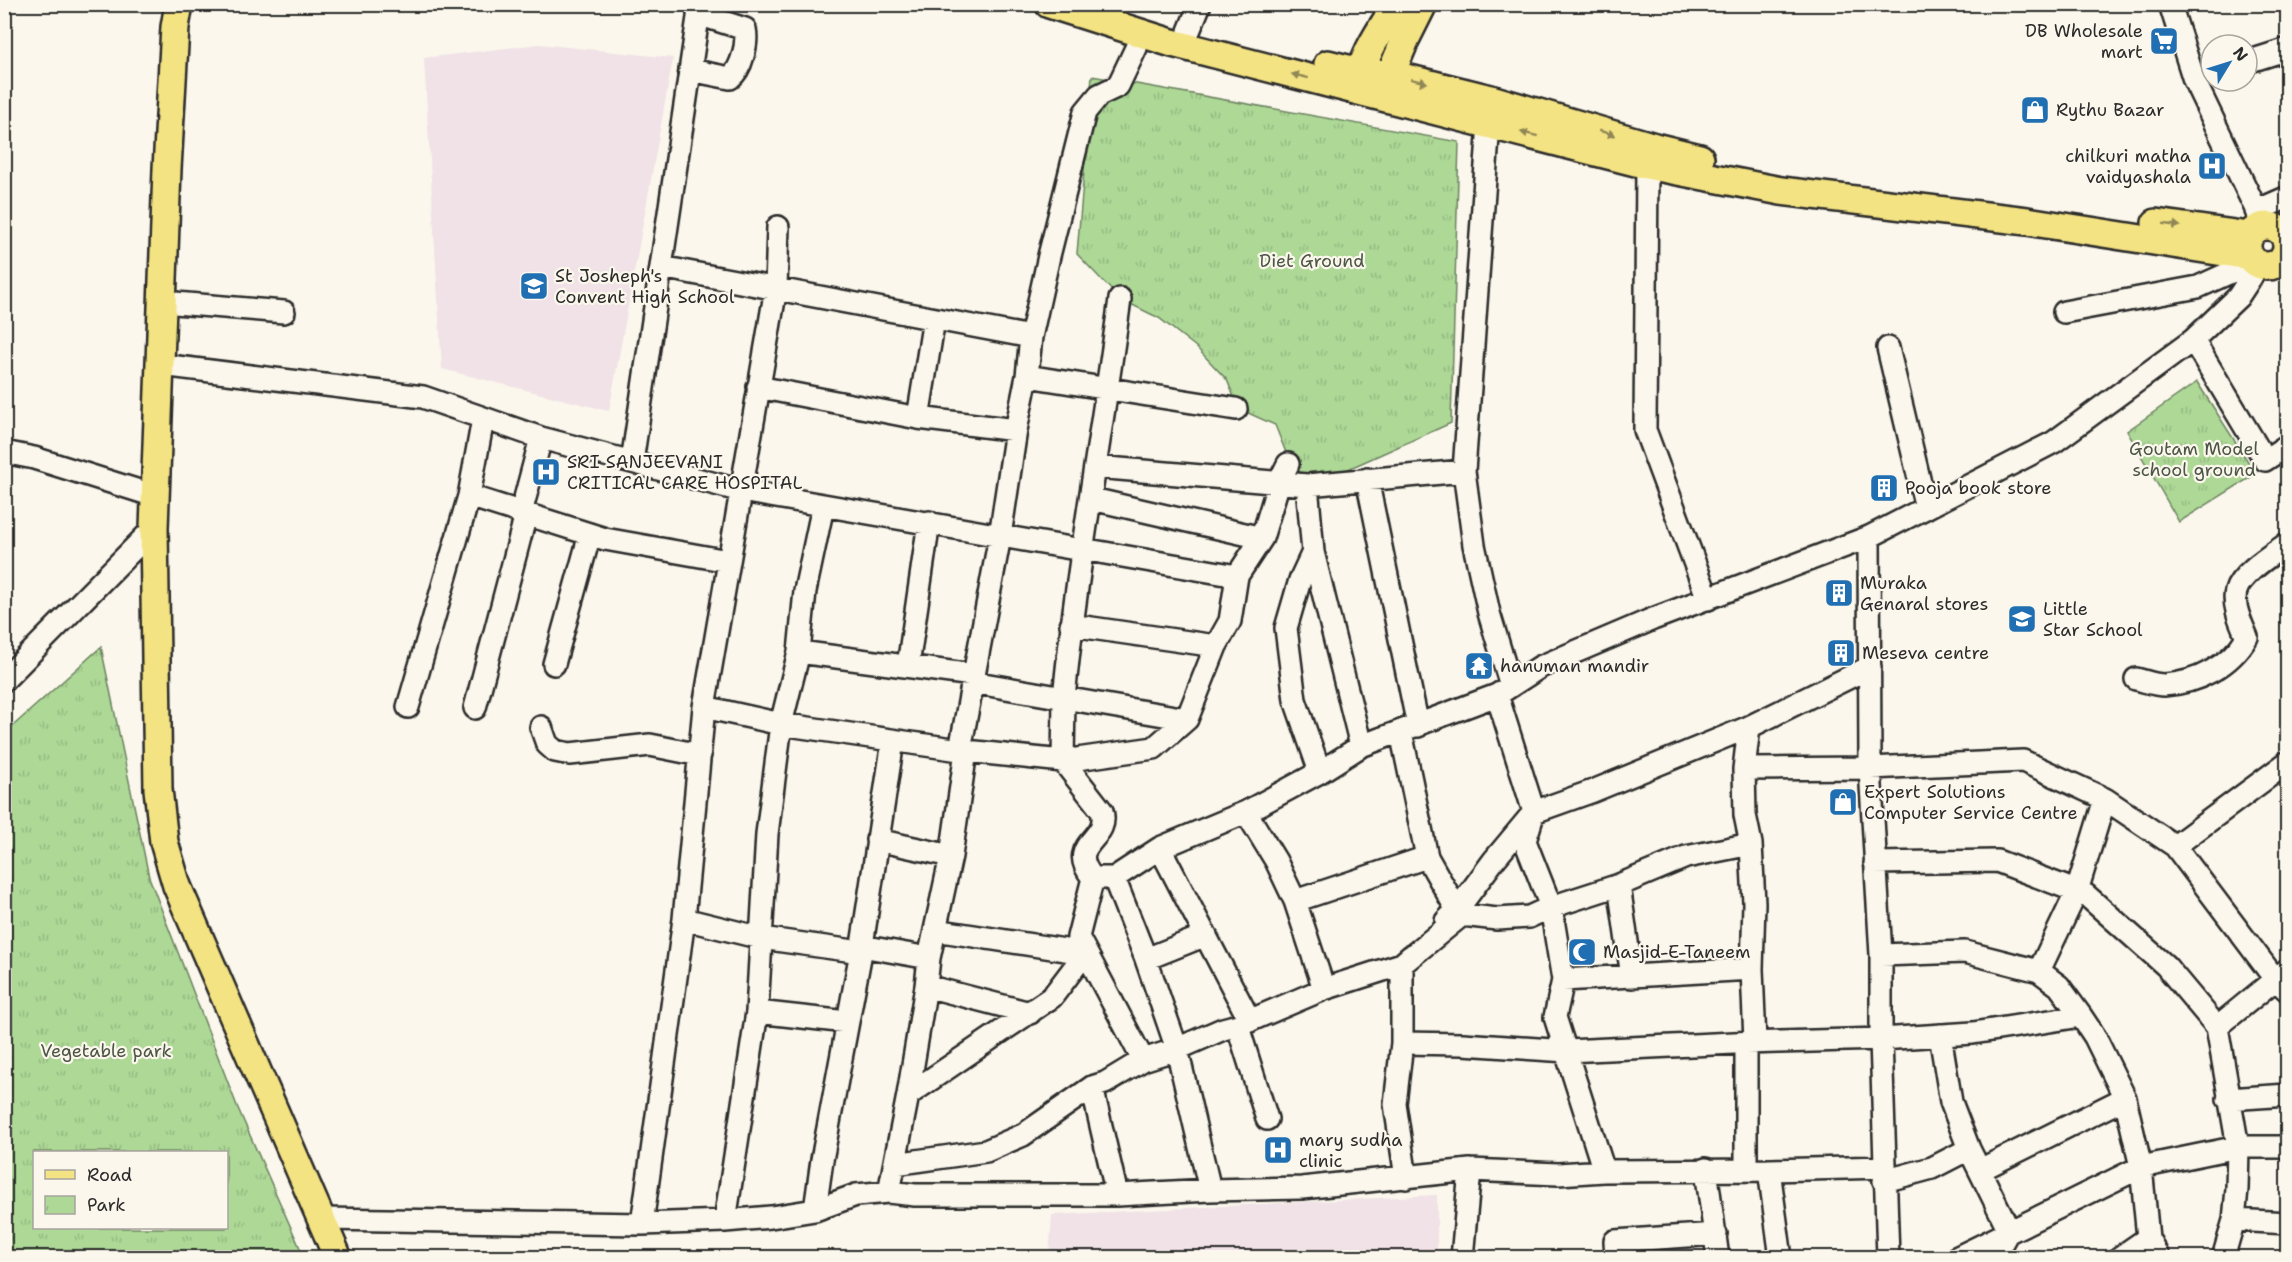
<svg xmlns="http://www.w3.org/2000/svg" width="2292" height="1262" viewBox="0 0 2292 1262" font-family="'Shantell Sans',sans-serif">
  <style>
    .built { fill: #f0e2e7 }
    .park { fill: url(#park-tufts); stroke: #6c8260; stroke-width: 1.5; fill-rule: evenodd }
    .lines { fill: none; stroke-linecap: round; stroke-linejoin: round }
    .minor-casing { stroke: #2b2b2b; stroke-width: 26 }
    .major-casing { stroke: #2b2b2b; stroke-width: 32 }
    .minor { stroke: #fbf7ec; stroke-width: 21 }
    .major { stroke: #f4e382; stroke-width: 27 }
    .oneway { fill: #908756 }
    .labels { text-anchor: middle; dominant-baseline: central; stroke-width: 4.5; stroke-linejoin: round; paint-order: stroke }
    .poi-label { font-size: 18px; fill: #2b2b2b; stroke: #fbf7ec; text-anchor: start }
    .park-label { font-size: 18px; fill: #4c5646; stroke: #fbf7ec }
  </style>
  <defs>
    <pattern id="park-tufts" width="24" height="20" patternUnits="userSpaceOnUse" patternTransform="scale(1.5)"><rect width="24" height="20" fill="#add896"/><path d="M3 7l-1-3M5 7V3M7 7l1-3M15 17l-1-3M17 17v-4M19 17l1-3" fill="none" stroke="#95ba81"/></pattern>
  </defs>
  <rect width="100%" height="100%" fill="#fbf7ec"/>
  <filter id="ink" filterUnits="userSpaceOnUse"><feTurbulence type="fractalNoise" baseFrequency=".0167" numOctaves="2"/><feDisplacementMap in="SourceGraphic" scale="12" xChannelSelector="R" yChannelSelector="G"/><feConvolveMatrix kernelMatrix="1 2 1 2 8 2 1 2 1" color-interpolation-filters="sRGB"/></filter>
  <g filter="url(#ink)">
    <!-- built -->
    <path class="built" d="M539,44L673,58L609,411L442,369L424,58Z
      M1437,1195V1257H1049L1052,1215Z"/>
    <!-- park -->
    <path class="park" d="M1092,76L1459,142L1451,423L1346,470L1309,482L1289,460L1275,425L1239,409L1227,380L1196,347L1159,318L1120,299L1077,254Z
      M2197,382L2256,474L2179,522L2127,431Z
      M101,647L149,877L237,1106L304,1257H5V733ZM34,1152H226V1228H34Z"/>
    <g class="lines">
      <!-- minor casing -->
      <g class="minor-casing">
        <path id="minor" d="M2170,4L2194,80L2264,226
          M1103,6L1104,4
          M1189,31L1200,4
          M2247,62L2288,49
          M690,70L730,78C742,69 748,43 745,29L698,14
          M1490,109L1464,471L1474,545L1489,613L1511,686
          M1647,165L1645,430L1708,599
          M2256,211L2288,197
          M2287,251H2288
          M661,267L1031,337
          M1120,299C1102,432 1077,564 1064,698L1187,719
          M163,302L284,312
          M2064,312L2198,287L2253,262
          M2193,340L2265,460L2288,445
          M1888,348L1926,508
          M161,365L423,397L541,438L742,491L1082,550
          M1027,376L1236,409
          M758,387L918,418L1016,430
          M918,418L934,319
          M4,452L34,458L155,496
          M632,462L700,4
          M1096,467L1307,485L1464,471
          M1367,479L1418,726
          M1307,485L1313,552L1361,746
          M469,496L605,539L728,561
          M1092,499L1262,538
          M1869,537L1870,768L1881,955V1039L1888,1258
          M1082,549L1237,576
          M1313,552L1300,580L1286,628L1295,700L1320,772
          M1071,625L1216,646
          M799,652L973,675
          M554,664L590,534
          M908,666L929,522
          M2136,679C2145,681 2155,685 2164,685C2197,683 2230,666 2247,637C2242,625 2232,605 2236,591C2241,573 2273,554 2288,543
          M4,680L154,528
          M972,682L1064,698L1063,761L1154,748L1187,719L1216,646L1230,621L1237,576L1262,538L1279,482L1288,464
          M1497,695L1534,812L1525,841L1551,907L1563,980L1555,1017L1604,1171
          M408,707L469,496L483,419
          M704,707L781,724L960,750
          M475,708L524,522L521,513L541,438
          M541,727L547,744L555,751L570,754L650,745L700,755
          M1401,732L1427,857L1457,910
          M966,751L960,750L1000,536L1016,430L1027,376L1031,337L1049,256L1085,112L1099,95L1118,86L1136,48L1140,33
          M1744,769L1870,768L2023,761L2105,799L2077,891L2039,971L1965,952L1881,955
          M2105,799L2175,846L2288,762
          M1246,812L1276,861L1295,901L1324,989
          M877,840L951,856
          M2175,846L2275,979L2288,991
          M1160,848L1250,1021
          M1875,863L1997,861L2086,895L2166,966L2217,1027
          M1114,878L1146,959L1177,1049L1210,1190
          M1619,885L1632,977
          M1295,901L1427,857
          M684,919L761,938L861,952L867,947L929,958
          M1446,921L1457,910L1494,860L1534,812L1593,791L1749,727
          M935,930L1078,952
          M1079,939L1143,1060
          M1146,959L1206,935
          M2039,971L2059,986L2081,1016L2095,1037L2125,1098L2141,1167L2148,1238L2159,1258
          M1563,980L1752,969
          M926,986L1030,1013
          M757,1012L847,1022
          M1242,1024L1238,1027L1267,1119
          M1940,1035L1951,1102L1969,1149L2009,1230L1998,1250L2001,1258
          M1402,1043L1463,1044L1567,1051L1755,1042
          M1746,1043L1881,1039L1973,1033L2081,1016
          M1092,1087L1117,1195
          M908,1095L1052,997L1077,964L1078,937L1093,878
          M2228,1099L2288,1095
          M895,1164L986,1151L1023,1135L1092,1087L1105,1083L1143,1060L1177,1049L1223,1029L1242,1024L1324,989L1402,964L1462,915L1497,919L1529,917L1551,907L1619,885L1686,857L1751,844
          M1706,1169L1718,1258
          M1746,1170V1043L1755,1042L1752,969L1754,903L1751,844L1745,815L1744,769L1749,727L1870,667
          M1769,1170L1781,1258
          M1980,1170L2125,1098
          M1406,1178L1395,1104L1402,1043V964L1411,956
          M1884,1181L1932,1168L1969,1149
          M889,1192L908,1095L926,986L929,958L951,856L966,751L1063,761L1102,811C1111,841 1064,843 1093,878H1114L1160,848L1246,812L1320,772L1361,746L1497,695L1540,667L1653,619L1869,537L2054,442L2193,340L2238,297L2259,265
          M815,1210L822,1160L861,952L893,741
          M322,1219L642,1224L725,1221L771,1217L815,1210L856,1195L889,1192L915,1195H1117L1210,1190L1302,1188L1470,1170L1558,1174L1604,1171L1769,1170L1884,1167
          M2234,1220L2288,1223
          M725,1221L757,1012L767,834L781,724L799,652L805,591L823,506
          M642,1224L684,919L704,707L776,288L778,227
          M1462,1258L1470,1170
          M1616,1258L1615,1241L1716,1234
          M1956,1258L2141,1167L2238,1147H2288
          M2119,1258L2148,1238
          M2223,1258L2234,1220L2237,1189L2238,1147L2217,1027L2288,969"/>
      </g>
      <!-- major casing -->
      <g class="major-casing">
        <path id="major" d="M179,4L175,27L167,169L154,528L158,789L164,842L177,886L338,1258
          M1049,4L1172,43L1647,165L1781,191L2027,221L2249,256
          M1328,64L1360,72L1390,74L1491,99L1655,147L1700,158
          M1357,89C1361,57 1380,31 1397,4
          M1384,90L1406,38L1423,4
          M2156,223L2249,236
          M2247 246a20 20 0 1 1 40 0a20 20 0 1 1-40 0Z"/>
      </g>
      <!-- minor -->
      <use href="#minor" class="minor"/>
      <!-- major -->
      <use href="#major" class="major"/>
    </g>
    <!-- one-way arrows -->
    <defs><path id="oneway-solid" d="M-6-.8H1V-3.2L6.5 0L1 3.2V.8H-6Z" transform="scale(1.5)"/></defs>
    <g class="oneway">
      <use href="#oneway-solid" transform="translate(1300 76) rotate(-166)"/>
      <use href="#oneway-solid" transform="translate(1419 81) rotate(14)"/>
      <use href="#oneway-solid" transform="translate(1607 133) rotate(16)"/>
      <use href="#oneway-solid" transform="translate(1529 134) rotate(-166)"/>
      <use href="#oneway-solid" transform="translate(2172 225) rotate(8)"/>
    </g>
  </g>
  <!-- icons -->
  <defs>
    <g id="supermarket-square" transform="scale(1.5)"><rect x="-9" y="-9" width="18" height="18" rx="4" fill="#1f6fb2" stroke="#fbf7ec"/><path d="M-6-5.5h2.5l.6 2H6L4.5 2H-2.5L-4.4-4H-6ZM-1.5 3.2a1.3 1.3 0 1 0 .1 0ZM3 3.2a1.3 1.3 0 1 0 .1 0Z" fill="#fff"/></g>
    <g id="shop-square" transform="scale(1.5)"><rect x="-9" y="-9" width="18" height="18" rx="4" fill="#1f6fb2" stroke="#fbf7ec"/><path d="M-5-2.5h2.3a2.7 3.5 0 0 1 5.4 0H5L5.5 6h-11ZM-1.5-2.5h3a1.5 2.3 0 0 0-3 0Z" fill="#fff"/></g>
    <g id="hospital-square" transform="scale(1.5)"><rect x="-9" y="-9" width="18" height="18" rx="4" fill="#1f6fb2" stroke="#fbf7ec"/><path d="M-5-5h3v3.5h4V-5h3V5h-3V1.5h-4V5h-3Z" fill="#fff"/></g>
    <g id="school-square" transform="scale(1.5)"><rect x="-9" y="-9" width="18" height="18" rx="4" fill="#1f6fb2" stroke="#fbf7ec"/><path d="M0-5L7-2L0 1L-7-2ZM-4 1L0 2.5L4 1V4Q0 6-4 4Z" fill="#fff"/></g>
    <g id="building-square" transform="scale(1.5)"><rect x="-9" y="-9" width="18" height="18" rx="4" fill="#1f6fb2" stroke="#fbf7ec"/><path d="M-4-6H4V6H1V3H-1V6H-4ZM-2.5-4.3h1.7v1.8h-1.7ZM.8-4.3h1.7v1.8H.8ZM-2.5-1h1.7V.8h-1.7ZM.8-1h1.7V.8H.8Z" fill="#fff"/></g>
    <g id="temple-square" transform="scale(1.5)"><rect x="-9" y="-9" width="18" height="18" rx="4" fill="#1f6fb2" stroke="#fbf7ec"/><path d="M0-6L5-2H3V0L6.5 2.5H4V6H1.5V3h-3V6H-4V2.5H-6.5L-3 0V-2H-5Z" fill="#fff"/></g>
    <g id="mosque-square" transform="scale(1.5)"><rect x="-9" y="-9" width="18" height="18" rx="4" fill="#1f6fb2" stroke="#fbf7ec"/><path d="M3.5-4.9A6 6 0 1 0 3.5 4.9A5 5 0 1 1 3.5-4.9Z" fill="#fff"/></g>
  </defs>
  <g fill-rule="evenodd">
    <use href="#supermarket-square" x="2164" y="41"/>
    <use href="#shop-square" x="2035" y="110"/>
    <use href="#hospital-square" x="2212" y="166"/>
    <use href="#school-square" x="534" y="286"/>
    <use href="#hospital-square" x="546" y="472"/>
    <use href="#building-square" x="1884" y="488"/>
    <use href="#building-square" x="1839" y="593"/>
    <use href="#school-square" x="2022" y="619"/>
    <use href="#building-square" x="1841" y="653"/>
    <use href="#temple-square" x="1479" y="666"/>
    <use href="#shop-square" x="1843" y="802"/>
    <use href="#mosque-square" x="1582" y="952"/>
    <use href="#hospital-square" x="1278" y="1150"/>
  </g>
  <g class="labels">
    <!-- poi labels -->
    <g class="poi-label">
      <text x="2143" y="31" text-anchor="end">DB Wholesale<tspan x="2143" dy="21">mart</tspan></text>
      <text x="2056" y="110">Rythu Bazar</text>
      <text x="2191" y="156" text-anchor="end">chilkuri matha<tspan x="2191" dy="21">vaidyashala</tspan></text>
      <text x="555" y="276">St Josheph's<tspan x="555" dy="21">Convent High School</tspan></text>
      <text x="567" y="462">SRI SANJEEVANI<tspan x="567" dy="21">CRITICAL CARE HOSPITAL</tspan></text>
      <text x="1905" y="488">Pooja book store</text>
      <text x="1860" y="583">Muraka<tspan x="1860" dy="21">Genaral stores</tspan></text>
      <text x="2043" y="609">Little<tspan x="2043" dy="21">Star School</tspan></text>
      <text x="1862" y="653">Meseva centre</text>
      <text x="1500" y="666">hanuman mandir</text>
      <text x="1864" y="792">Expert Solutions<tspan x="1864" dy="21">Computer Service Centre</tspan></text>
      <text x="1603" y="952">Masjid-E-Taneem</text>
      <text x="1299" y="1140">mary sudha<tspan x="1299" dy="21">clinic</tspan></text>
    </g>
    <!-- park labels -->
    <g class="park-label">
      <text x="1312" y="261">Diet Ground</text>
      <text x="2194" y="449">Goutam Model<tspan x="2194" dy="21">school ground</tspan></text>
      <text x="106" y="1051">Vegetable park</text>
    </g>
  </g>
  <!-- margin -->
  <rect width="2292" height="1262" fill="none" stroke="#fbf7ec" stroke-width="24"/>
  <rect x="12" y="12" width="2268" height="1238" fill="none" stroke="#2b2b2b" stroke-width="2" filter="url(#ink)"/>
  <!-- legend -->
  <rect x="33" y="1151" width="195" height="78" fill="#fbf7ec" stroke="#a8a59f" stroke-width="1.5"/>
  <rect x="45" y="1170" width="30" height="9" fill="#f4e382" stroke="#a8a59f" stroke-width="1.5"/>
  <text x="87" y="1181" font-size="18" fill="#2b2b2b">Road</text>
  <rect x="45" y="1196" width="30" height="18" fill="url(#park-tufts)" stroke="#a8a59f" stroke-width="1.5"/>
  <text x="87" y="1211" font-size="18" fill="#2b2b2b">Park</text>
  <!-- north arrow -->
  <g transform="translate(2229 63) rotate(52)"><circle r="28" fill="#fbf7ec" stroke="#a8a59f" stroke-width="1.5"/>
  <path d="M0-4.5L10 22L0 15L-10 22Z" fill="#1f6fb2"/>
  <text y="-9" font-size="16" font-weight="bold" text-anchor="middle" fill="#2b2b2b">N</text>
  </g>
</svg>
